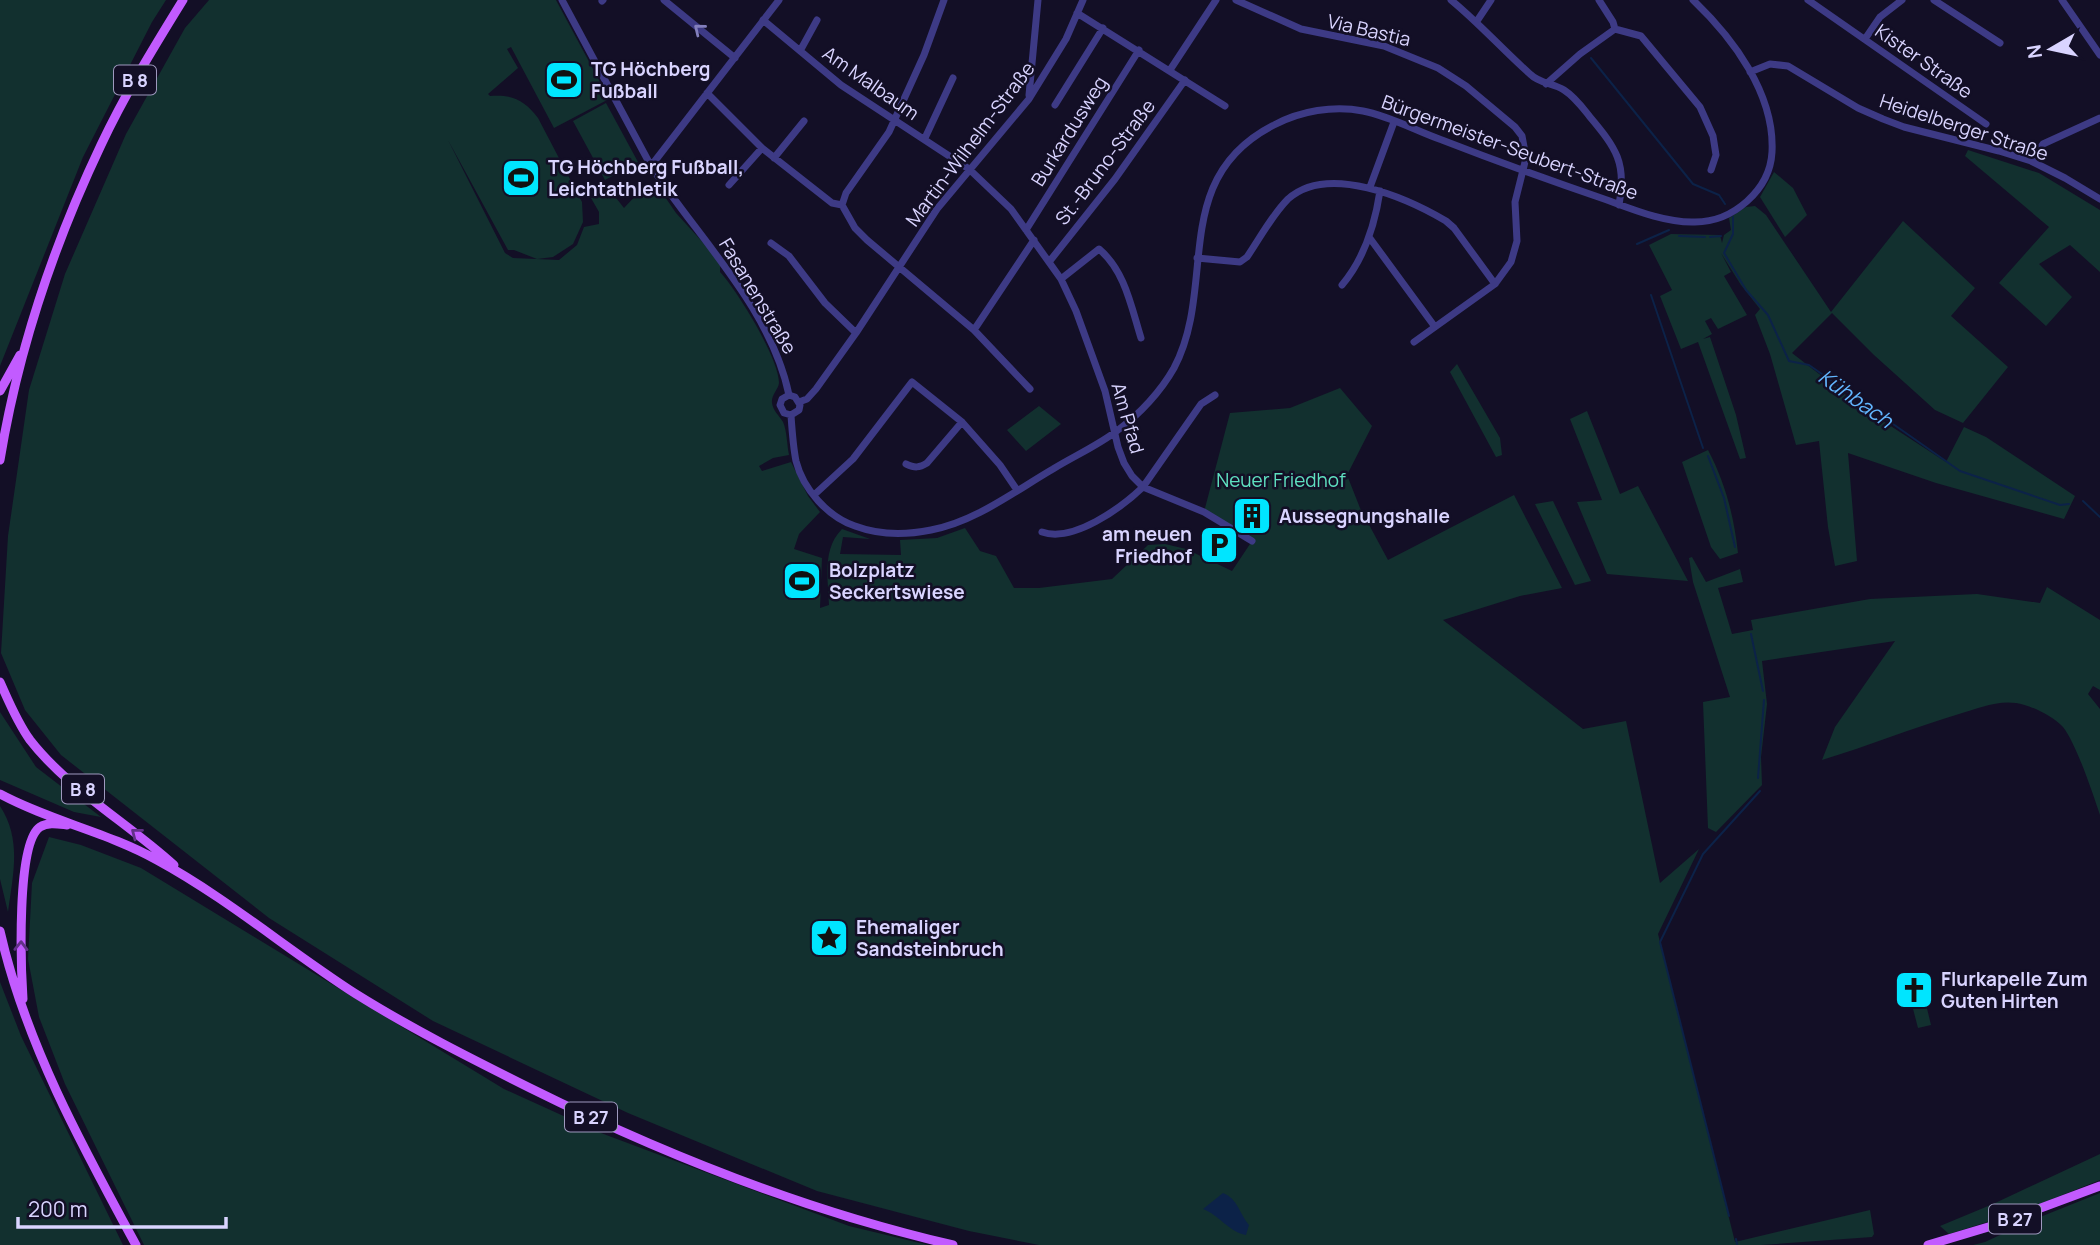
<svg xmlns="http://www.w3.org/2000/svg" width="2100" height="1245" viewBox="0 0 2100 1245" font-family="Manrope,sans-serif">
  <style>
    .green { fill: #12302f }
    .water { fill: #0c2248 }
    .lines { fill: none; stroke-linecap: round; stroke-linejoin: round }
    .stream { stroke: #0c2248; stroke-width: 2 }
    .minor { stroke: #3d3a85; stroke-width: 7 }
    .major { stroke: #c25bff; stroke-width: 9 }
    .oneway { stroke: #837fbc }
    .oneway2 { stroke: #623188 }
    .labels { text-anchor: middle; dominant-baseline: central; stroke-width: 5; stroke-linejoin: round; paint-order: stroke }
    .shield { fill: #130f26; stroke: #9e99be; stroke-width: 2 }
    .shield-label { font-size: 18px; font-weight: bold; fill: #d9d4ff }
    .street-label { font-size: 19px; fill: #d9d4ff; stroke: #130f26 }
    .poi-label { font-size: 19px; font-weight: bold; fill: #d9d4ff; stroke: #130f26; text-anchor: start }
    .park-label { font-size: 19px; fill: #5fe0c0; stroke: #130f26 }
    .water-label { font-size: 21px; font-style: italic; fill: #62b6ff; stroke: #130f26 }
  </style>
  <rect width="100%" height="100%" fill="#130f26"/>
  <!-- green -->
  <path class="green" d="M0,0H166L152,22L83,157L0,366Z
    M209,0H556L609,99L554,128L511,47L507,49L518,68L488,94L490,96C511,94 525,100 538,118L582,202L583,222L573,244L553,257L537,259L514,250H508L448,140L505,253L513,258L559,260L577,245L584,227L599,224V212L591,198L603,192L607,199L613,194L624,208L641,190L649,186L661,191L676,213L707,247L720,265V272C737,290 779,358 779,383C778,390 771,395 772,403C773,411 779,415 783,422C787,431 787,445 789,455L773,458L759,466L762,471L791,462L808,496L820,512L799,534L794,549L822,558L820,608L829,605C828,579 822,549 842,529L870,539L843,537L840,554L901,555L900,540L937,538L965,528L980,551L996,556L1014,588H1039L1112,579L1148,545L1165,544L1186,549L1232,571L1252,541L1204,512L1230,413L1290,408L1340,388L1372,426L1347,475L1360,508L1388,560L1514,495L1562,588L1520,596L1443,620L1583,729L1626,721L1660,883L1699,849L1658,934L1735,1242L1870,1210L1874,1234L1872,1237L1761,1245H1039L969,1231L817,1191L628,1113L433,1021L269,918L61,755L25,710L1,653L8,536L29,390L65,274L126,134L185,28Z
    M606,103L638,162L605,180L573,121Z
    M1968,150L2039,173L2100,210V272L2070,245L2039,264L2072,297L2046,326L1999,283L2049,227L1965,156Z
    M1774,172L1793,188L1807,215L1785,237L1760,197Z
    M1755,206L1766,215L1831,312L1903,221L1975,288L1951,316L2008,367L1963,423L1935,410L1874,355L1832,313L1792,353L1863,408L1946,462L1964,427L1986,437L2075,496L2064,519L1936,483L1848,453L1857,561L1835,566L1828,527L1819,441L1796,445L1770,354L1755,315L1760,309L1741,285L1721,253L1731,272L1724,276L1747,315L1718,329L1711,318L1705,321L1712,334L1703,339L1710,337L1736,415L1746,458L1740,459L1698,342L1681,349L1660,296L1672,290L1649,245L1671,234L1720,235L1722,243L1724,235L1731,230L1729,218L1746,207Z
    M1457,364L1500,438L1502,455L1496,457L1450,372Z
    M1039,406L1061,424L1026,451L1007,430Z
    M1587,411L1620,494L1638,486L1688,581L1607,574L1577,502L1602,500L1570,419Z
    M1708,450C1725,482 1734,516 1738,553L1720,559L1711,547L1682,462Z
    M1553,501L1591,581L1575,585L1535,504Z
    M1692,557L1706,582L1740,569L1743,582L1718,588L1732,634L1753,630L1751,620L1870,599L1977,594L2040,603L2047,587L2100,620V690L2093,686L2088,694L2100,709V815C2093,794 2076,743 2063,727C2053,716 2030,705 2016,703C1997,700 1976,709 1959,714C1912,728 1868,746 1822,760L1835,727L1895,641L1762,661L1767,704L1761,757L1762,785L1716,832L1708,828L1703,702L1730,697L1693,582L1689,558Z
    M0,712L36,767L101,817L74,812L0,780Z
    M0,806C22,840 13,874 8,912L0,879Z
    M49,837L81,845L141,868L504,1089L601,1133L849,1226L928,1245H144L65,1084L39,1017L28,959L32,883Z
    M1919,975L1931,1025L1918,1028L1905,978Z
    M0,982L21,1036L123,1245H0Z
    M2100,1154V1180L2022,1211L1949,1234L1940,1226L1993,1204Z
    M2100,1193V1245H1973L1985,1242L2030,1221Z"/>
  <!-- water -->
  <path class="water" d="M1223,1193C1238,1199 1239,1213 1249,1225L1246,1235C1229,1232 1219,1215 1203,1209Z"/>
  <g class="lines">
    <!-- stream -->
    <path class="stream" d="M1591,58L1693,184L1719,195L1725,204
      M1733,217V234L1724,253L1746,290L1768,315L1789,361L1809,365L1960,471L2060,505L2069,504
      M1679,236L1705,237
      M1710,237L1721,236
      M1637,244L1669,230
      M1651,295L1703,448
      M1708,456L1724,498L1735,547
      M2083,501L2100,517
      M1751,634L1763,691
      M1758,778L1764,700
      M1729,1216L1660,942L1703,854L1760,791
      M1736,1239L1737,1244"/>
    <!-- minor -->
    <path class="minor" d="M562,0L651,166C698,238 771,308 789,395
      M664,0L735,58
      M944,0L924,55L889,132L846,193L842,205L855,228L867,240L974,330L1030,389
      M1236,0L1301,29L1384,46L1438,68L1466,86L1515,127L1522,136L1526,158L1515,202L1517,241L1511,262L1495,284L1414,342
      M1451,0C1479,23 1503,50 1530,74C1540,84 1553,83 1564,90C1575,97 1582,107 1590,117C1616,148 1627,163 1619,205
      M1599,0L1613,22L1615,29
      M1808,0L1986,124
      M1934,0L2000,43
      M2062,0L2100,55
      M602,1L603,0
      M1077,13L1225,106
      M763,20L841,85L969,169L1011,209L1061,279L1076,311L1105,391L1118,447L1124,463L1132,476L1143,487L1204,512L1252,541
      M1477,21L1491,0
      M1615,29L1641,36L1700,107L1713,136L1716,155L1711,170
      M1865,39L1880,17L1902,0
      M800,51L817,20
      M1170,70L1216,0
      M1750,72L1770,64L1788,66L1858,108L1883,119L1904,127L1999,151L2031,161L2065,178L2100,199
      M1546,84L1580,54L1615,29
      M707,93L762,148L832,203L842,205
      M1029,95L1038,0
      M1055,105L1103,28
      M925,138L953,78
      M774,158L804,121
      M2031,161L2043,144L2100,118
      M651,166L779,0
      M729,185L762,148
      M1370,187L1394,122
      M1026,230L1139,50
      M1369,237L1435,327
      M771,243L789,256L825,303L856,333
      M1197,258L1240,262L1247,257C1260,238 1272,215 1288,199C1328,163 1407,198 1446,221L1454,228L1495,284
      M1049,262L1115,179L1185,80
      M1061,279L1099,249C1125,271 1131,306 1141,338
      M1342,285C1364,259 1375,224 1380,191
      M974,330L1034,240
      M789,395L782,399L780,405L784,413L791,415
      M789,395L795,397L800,405L799,410L791,415
      M799,402L807,399L816,389L856,333L937,209L1029,99L1066,39L1083,0
      M791,415C792,430 793,446 796,461C803,489 828,517 855,526C879,535 906,535 931,530C975,522 1015,491 1053,469C1074,456 1099,445 1118,430C1140,414 1161,391 1174,368C1218,285 1168,179 1274,125C1300,111 1334,105 1363,111C1390,116 1416,131 1442,140C1496,161 1551,181 1607,200C1634,210 1666,223 1695,222C1733,222 1770,190 1772,152C1775,94 1733,38 1693,0
      M906,464C915,468 919,468 927,463L962,422
      M814,495L853,459L912,382L962,422L1000,465L1017,490
      M1042,532C1073,543 1121,508 1143,487L1201,404L1215,395"/>
    <!-- major -->
    <path class="major" d="M0,391L20,355
      M0,460C18,351 54,244 101,145C125,94 154,47 183,0
      M0,682C9,702 17,722 30,740C68,789 128,823 174,865
      M0,794C50,821 107,832 157,860C227,898 289,951 356,994C412,1029 470,1058 530,1088C665,1155 806,1211 953,1245
      M0,931C25,1042 82,1146 136,1245
      M23,999C21,969 16,843 40,827C48,822 58,824 67,825
      M1928,1245L1995,1225L2100,1186"/>
  </g>
  <!-- one-way arrows -->
  <defs><path id="oneway-chevron" d="M-2-3.5L2.5 0L-2 3.5" fill="none" stroke-width="1.6" stroke-linecap="round" stroke-linejoin="round" transform="scale(1.75)"/></defs>
  <use class="oneway" href="#oneway-chevron" transform="translate(699 29) rotate(-141)"/>
  <g class="oneway2">
    <use href="#oneway-chevron" transform="translate(136 833) rotate(-142)"/>
    <use href="#oneway-chevron" transform="translate(21 946) rotate(-89)"/>
  </g>
  <!-- icons -->
  <defs>
    <g id="stadium-square" transform="scale(2.0125)"><rect x="-9" y="-9" width="18" height="18" rx="4" fill="#00e5ff" stroke="#130f26"/><path d="M0-5a6.5 5 0 1 0 0 10a6.5 5 0 1 0 0-10ZM-3.5-1.8h7v3.6h-7Z" fill="#111"/></g>
    <g id="building-square" transform="scale(2.0125)"><rect x="-9" y="-9" width="18" height="18" rx="4" fill="#00e5ff" stroke="#130f26"/><path d="M-4-6H4V6H1V3H-1V6H-4ZM-2.5-4.3h1.7v1.8h-1.7ZM.8-4.3h1.7v1.8H.8ZM-2.5-1h1.7V.8h-1.7ZM.8-1h1.7V.8H.8Z" fill="#111"/></g>
    <g id="parking-square" transform="scale(2.0125)"><rect x="-9" y="-9" width="18" height="18" rx="4" fill="#00e5ff" stroke="#130f26"/><path d="M-3.5-5.5H1a3.5 3.5 0 0 1 0 7H-1V5.5H-3.5ZM-1-3.4V-.6H.8a1.4 1.4 0 0 0 0-2.8Z" fill="#111"/></g>
    <g id="sight-square" transform="scale(2.0125)"><rect x="-9" y="-9" width="18" height="18" rx="4" fill="#00e5ff" stroke="#130f26"/><path d="M0-6L1.8-2.2L6-1.7L2.9 1.2L3.7 5.4L0 3.3L-3.7 5.4L-2.9 1.2L-6-1.7L-1.8-2.2Z" fill="#111"/></g>
    <g id="church-square" transform="scale(2.0125)"><rect x="-9" y="-9" width="18" height="18" rx="4" fill="#00e5ff" stroke="#130f26"/><path d="M-1.2-6h2.4v3.5h3.3v2.4h-3.3V6h-2.4V-.1h-3.3v-2.4h3.3Z" fill="#111"/></g>
  </defs>
  <g fill-rule="evenodd">
    <use href="#stadium-square" x="564" y="80"/>
    <use href="#stadium-square" x="521" y="178"/>
    <use href="#building-square" x="1252" y="516"/>
    <use href="#parking-square" x="1219" y="545"/>
    <use href="#stadium-square" x="802" y="581"/>
    <use href="#sight-square" x="829" y="938"/>
    <use href="#church-square" x="1914" y="990"/>
  </g>
  <g class="labels">
    <!-- shield labels -->
    <g class="shield">
      <rect x="114" y="65.5" width="42" height="29" rx="5"/>
      <rect x="62" y="774.5" width="42" height="29" rx="5"/>
      <rect x="565" y="1102.5" width="52" height="29" rx="5"/>
      <rect x="1989" y="1204.5" width="52" height="29" rx="5"/>
    </g>
    <g class="shield-label">
      <text x="135" y="80">B 8</text>
      <text x="83" y="789">B 8</text>
      <text x="591" y="1117">B 27</text>
      <text x="2015" y="1219">B 27</text>
    </g>
    <!-- street labels -->
    <g class="street-label">
      <text transform="translate(1369 30) rotate(13)">Via Bastia</text>
      <text transform="translate(1924 61) rotate(35)">Kister Straße</text>
      <text transform="translate(871 83) rotate(35)">Am Malbaum</text>
      <text transform="translate(1964 127) rotate(18)">Heidelberger Straße</text>
      <text transform="translate(1069 131) rotate(-58)">Burkardusweg</text>
      <text transform="translate(970 144) rotate(-53)">Martin-Wilhelm-Straße</text>
      <text transform="translate(1510 147) rotate(20)">Bürgermeister-Seubert-Straße</text>
      <text transform="translate(1105 162) rotate(-53)">St.-Bruno-Straße</text>
      <text transform="translate(758 296) rotate(59)">Fasanenstraße</text>
      <text transform="translate(1128 418) rotate(74)">Am Pfad</text>
    </g>
    <!-- poi labels -->
    <g class="poi-label">
      <text x="591" y="69">TG Höchberg<tspan x="591" dy="22">Fußball</tspan></text>
      <text x="548" y="167">TG Höchberg Fußball,<tspan x="548" dy="22">Leichtathletik</tspan></text>
      <text x="1279" y="516">Aussegnungshalle</text>
      <text x="1192" y="534" text-anchor="end">am neuen<tspan x="1192" dy="22">Friedhof</tspan></text>
      <text x="829" y="570">Bolzplatz<tspan x="829" dy="22">Seckertswiese</tspan></text>
      <text x="856" y="927">Ehemaliger<tspan x="856" dy="22">Sandsteinbruch</tspan></text>
      <text x="1941" y="979">Flurkapelle Zum<tspan x="1941" dy="22">Guten Hirten</tspan></text>
    </g>
    <!-- park labels -->
    <g class="park-label">
      <text x="1281" y="480">Neuer Friedhof</text>
    </g>
    <!-- water labels -->
    <g class="water-label">
      <text transform="translate(1856 398) rotate(35)">Kühbach</text>
    </g>
  </g>
  <!-- north arrow -->
  <g transform="translate(2051 49) rotate(261)" stroke="#130f26" stroke-width="5" paint-order="stroke">
  <path d="M0-5L12 26L0 18L-12 26Z" fill="#d9d4ff"/>
  <text y="-10" font-size="19" font-weight="bold" text-anchor="middle" fill="#d9d4ff">N</text>
  </g>
  <!-- scale -->
  <path d="M18 1217v10h208v-10" fill="none" stroke="#d9d4ff" stroke-width="3.5"/>
  <text x="28" y="1217" font-size="21" fill="#d9d4ff" stroke="#130f26" stroke-width="5" paint-order="stroke">200 m</text>
</svg>
